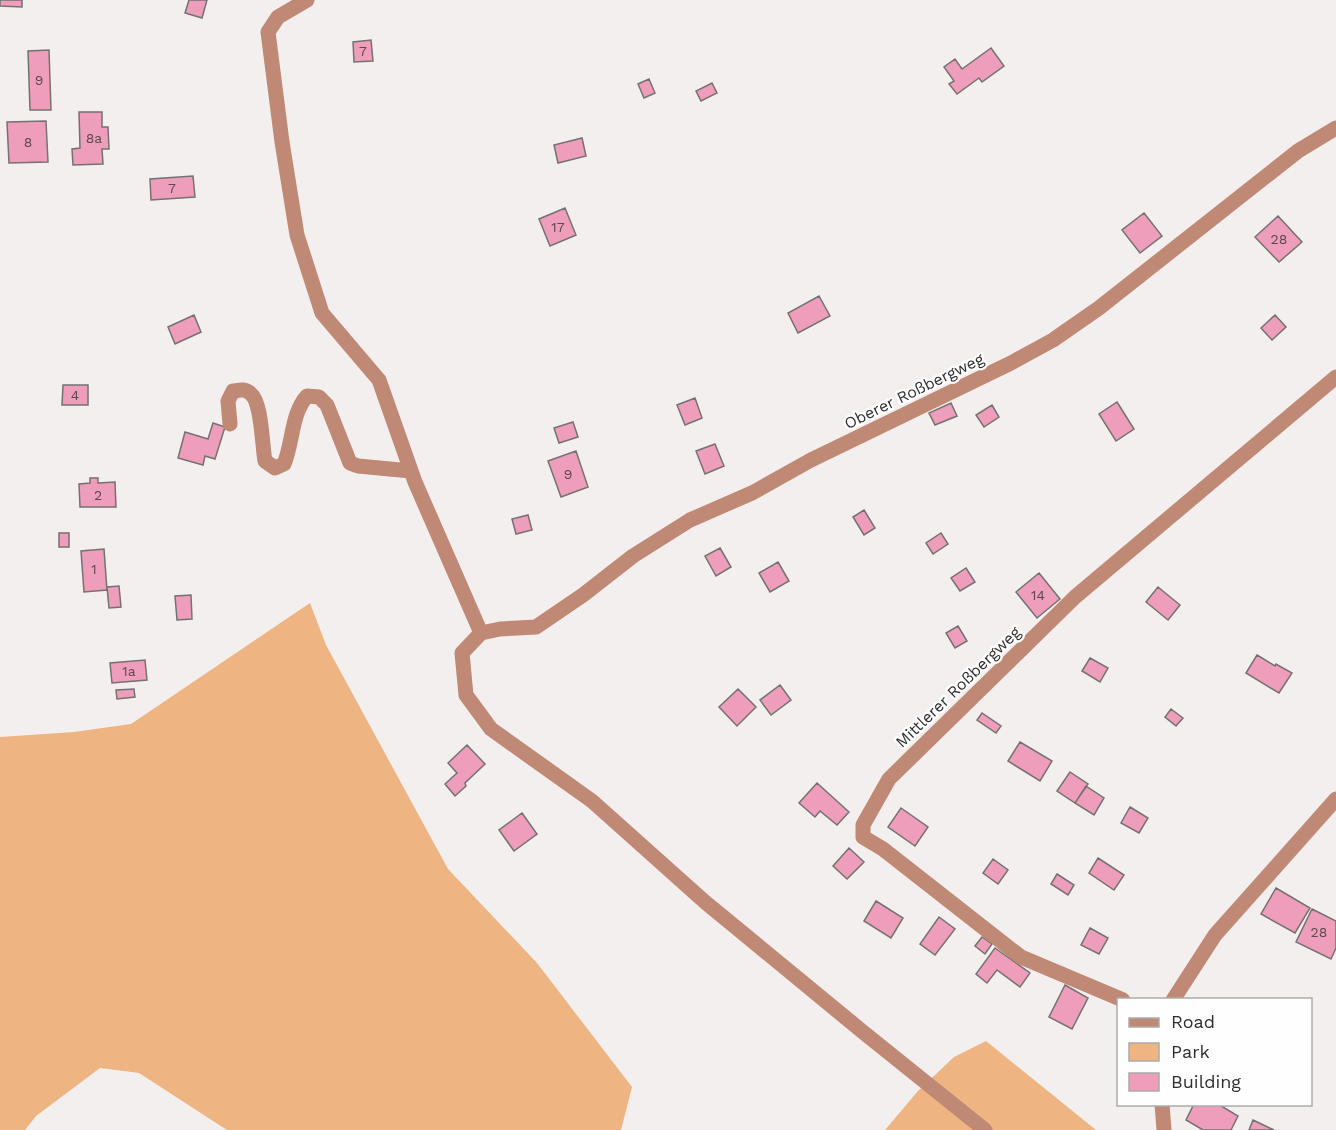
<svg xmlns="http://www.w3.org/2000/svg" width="1336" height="1130" viewBox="0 0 1336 1130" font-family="'Work Sans',sans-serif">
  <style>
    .green { fill: #eeb481 }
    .building { fill: #ee9eba; stroke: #757172; stroke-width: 1.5 }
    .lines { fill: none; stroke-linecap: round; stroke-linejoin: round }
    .minor { stroke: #bf8975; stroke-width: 15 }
    .labels { text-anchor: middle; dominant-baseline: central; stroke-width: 4.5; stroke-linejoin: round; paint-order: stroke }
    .number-label { font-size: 14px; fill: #5f4950 }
    .street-label { font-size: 16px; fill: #2f2d2d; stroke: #fffefe }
  </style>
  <rect width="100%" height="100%" fill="#f4efef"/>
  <!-- green -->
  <path class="green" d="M310,603L326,645L448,869L537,963L632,1087L621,1130H227L139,1073L100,1068L36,1116L25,1130H0V737L74,732L131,724Z
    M986,1041L1096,1130H885L918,1091L954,1057Z"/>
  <!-- building -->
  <path class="building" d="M0,0H22V7L0,6Z
    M189,0H207L202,18L185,13Z
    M371,40L373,61L354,62L353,42Z
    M991,48L1004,66L982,82L979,78L957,94L949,84L954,81L944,67L955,59L962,69Z
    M49,50L51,110H30L28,51Z
    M649,79L655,93L644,98L638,84Z
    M712,83L717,93L701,101L696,91Z
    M79,112H102V127H108L109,149H102L103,164L73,165L72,149L80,148Z
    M46,121L48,162L9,163L7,122Z
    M582,138L586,156L558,163L554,145Z
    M193,176L195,197L151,200L150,179Z
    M565,208L576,235L550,246L539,219Z
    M1144,213L1162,236L1140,253L1122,230Z
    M1278,216L1302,242L1279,262L1255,237Z
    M819,296L830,316L798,333L788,313Z
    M194,315L201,332L175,344L168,327Z
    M1275,315L1286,327L1272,340L1261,328Z
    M63,385H88V405H62Z
    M695,398L702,418L685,425L677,405Z
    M1117,402L1134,429L1116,441L1099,414Z
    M951,403L957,416L935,425L929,413Z
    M992,405L999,417L984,427L976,415Z
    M573,422L578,437L559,443L554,428Z
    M213,423L225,427L215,459L205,456L203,465L178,458L185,432L208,439Z
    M715,444L724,466L705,474L696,451Z
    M576,451L588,487L561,497L548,461Z
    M90,478H98V483L115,482L116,507H80L79,484L90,483Z
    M864,510L875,528L864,535L853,517Z
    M528,515L532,530L516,534L512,519Z
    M59,533H69V547H59Z
    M941,533L948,544L933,554L926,543Z
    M720,548L731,567L716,576L705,556Z
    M104,549L107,590L84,592L81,551Z
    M778,562L789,581L770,592L759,573Z
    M966,568L975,582L960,591L951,578Z
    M1039,573L1060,599L1037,618L1016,592Z
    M119,586L121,607L109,608L107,587Z
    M1158,587L1180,605L1168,620L1146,602Z
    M191,595L192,619L177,620L175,596Z
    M958,626L967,641L955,648L946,633Z
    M1257,655L1275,666L1276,664L1292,673L1279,693L1246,673Z
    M1090,658L1108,668L1100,682L1082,671Z
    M145,660L147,680L112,683L110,663Z
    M780,685L791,700L771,715L760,700Z
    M134,689L135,697L117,699L116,690Z
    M738,689L756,707L737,726L719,707Z
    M1171,709L1183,718L1176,726L1165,717Z
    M982,713L1001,726L996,733L977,720Z
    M1020,742L1052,761L1040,781L1008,761Z
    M467,745L485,764L465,783L466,786L455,796L445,784L457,773L448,763Z
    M1070,772L1088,784L1075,803L1057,791Z
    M817,783L849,812L837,825L820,811L815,817L799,803Z
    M1086,786L1104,798L1094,815L1075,803Z
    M1130,807L1148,818L1139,833L1121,823Z
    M901,808L928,827L915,846L888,827Z
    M522,813L537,834L514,851L499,830Z
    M849,848L864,862L847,879L833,866Z
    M1098,858L1124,875L1114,890L1089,873Z
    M993,859L1008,870L998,884L983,873Z
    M1057,874L1074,885L1068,895L1051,884Z
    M1276,888L1310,908L1295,933L1261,914Z
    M876,901L903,918L891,938L864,921Z
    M1312,909L1336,921V948L1331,959L1296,942Z
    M939,917L955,929L935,955L920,944Z
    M1090,928L1108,938L1099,954L1081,945Z
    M982,937L992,944L985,954L975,946Z
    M995,948L1030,973L1020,987L997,970L987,983L976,974Z
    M1065,985L1088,998L1072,1029L1049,1017Z
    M1194,1104H1218L1238,1116L1231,1130H1203L1186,1120Z
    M1253,1120L1274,1130H1249Z"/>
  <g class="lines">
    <!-- minor -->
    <path class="minor" d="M307,0L278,17L268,32L282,142L297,235L322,313L379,380L415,482L481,633
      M230,424L228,401L233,391C240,390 245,388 251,394C262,403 262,446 265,461L275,468L284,464C293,443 291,414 307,396L319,397L327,405L350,463L358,466L411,471
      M481,633L500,629L536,627L583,595L633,556L690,520L752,493L811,460L1011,363L1053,340L1099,308L1298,151L1336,128
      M481,633L462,653L466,695L491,729L592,801L705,902L863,1032L985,1130
      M1123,1000L1021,957L883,849L863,837V825L889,779L1075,597L1336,377
      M1173,1000L1215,935L1336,799
      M1162,1104L1164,1130"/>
  </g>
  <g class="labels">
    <!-- number labels -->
    <g class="number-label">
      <text x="363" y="51">7</text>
      <text x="39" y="80">9</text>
      <text x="94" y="138">8a</text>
      <text x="28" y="142">8</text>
      <text x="172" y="188">7</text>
      <text x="558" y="227">17</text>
      <text x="1279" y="239">28</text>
      <text x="75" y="395">4</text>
      <text x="568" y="474">9</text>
      <text x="98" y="495">2</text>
      <text x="94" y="569">1</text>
      <text x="1038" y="595">14</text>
      <text x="129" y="671">1a</text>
      <text x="1319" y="932">28</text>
    </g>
    <!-- street labels -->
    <g class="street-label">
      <text transform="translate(914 391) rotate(-26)">Oberer Roßbergweg</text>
      <text transform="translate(958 687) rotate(-44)">Mittlerer Roßbergweg</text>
    </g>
  </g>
  <!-- legend -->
  <rect x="1117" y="998" width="195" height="108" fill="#fffefe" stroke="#acaaaa" stroke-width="1.5"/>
  <rect x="1129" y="1018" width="30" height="9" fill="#bf8975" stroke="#acaaaa" stroke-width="1.5"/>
  <text x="1171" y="1028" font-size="18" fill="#2f2d2d">Road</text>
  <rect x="1129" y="1043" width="30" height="18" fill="#eeb481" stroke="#acaaaa" stroke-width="1.5"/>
  <text x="1171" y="1058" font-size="18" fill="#2f2d2d">Park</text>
  <rect x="1129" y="1073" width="30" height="18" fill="#ee9eba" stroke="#acaaaa" stroke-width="1.5"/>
  <text x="1171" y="1088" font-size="18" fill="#2f2d2d">Building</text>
</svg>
